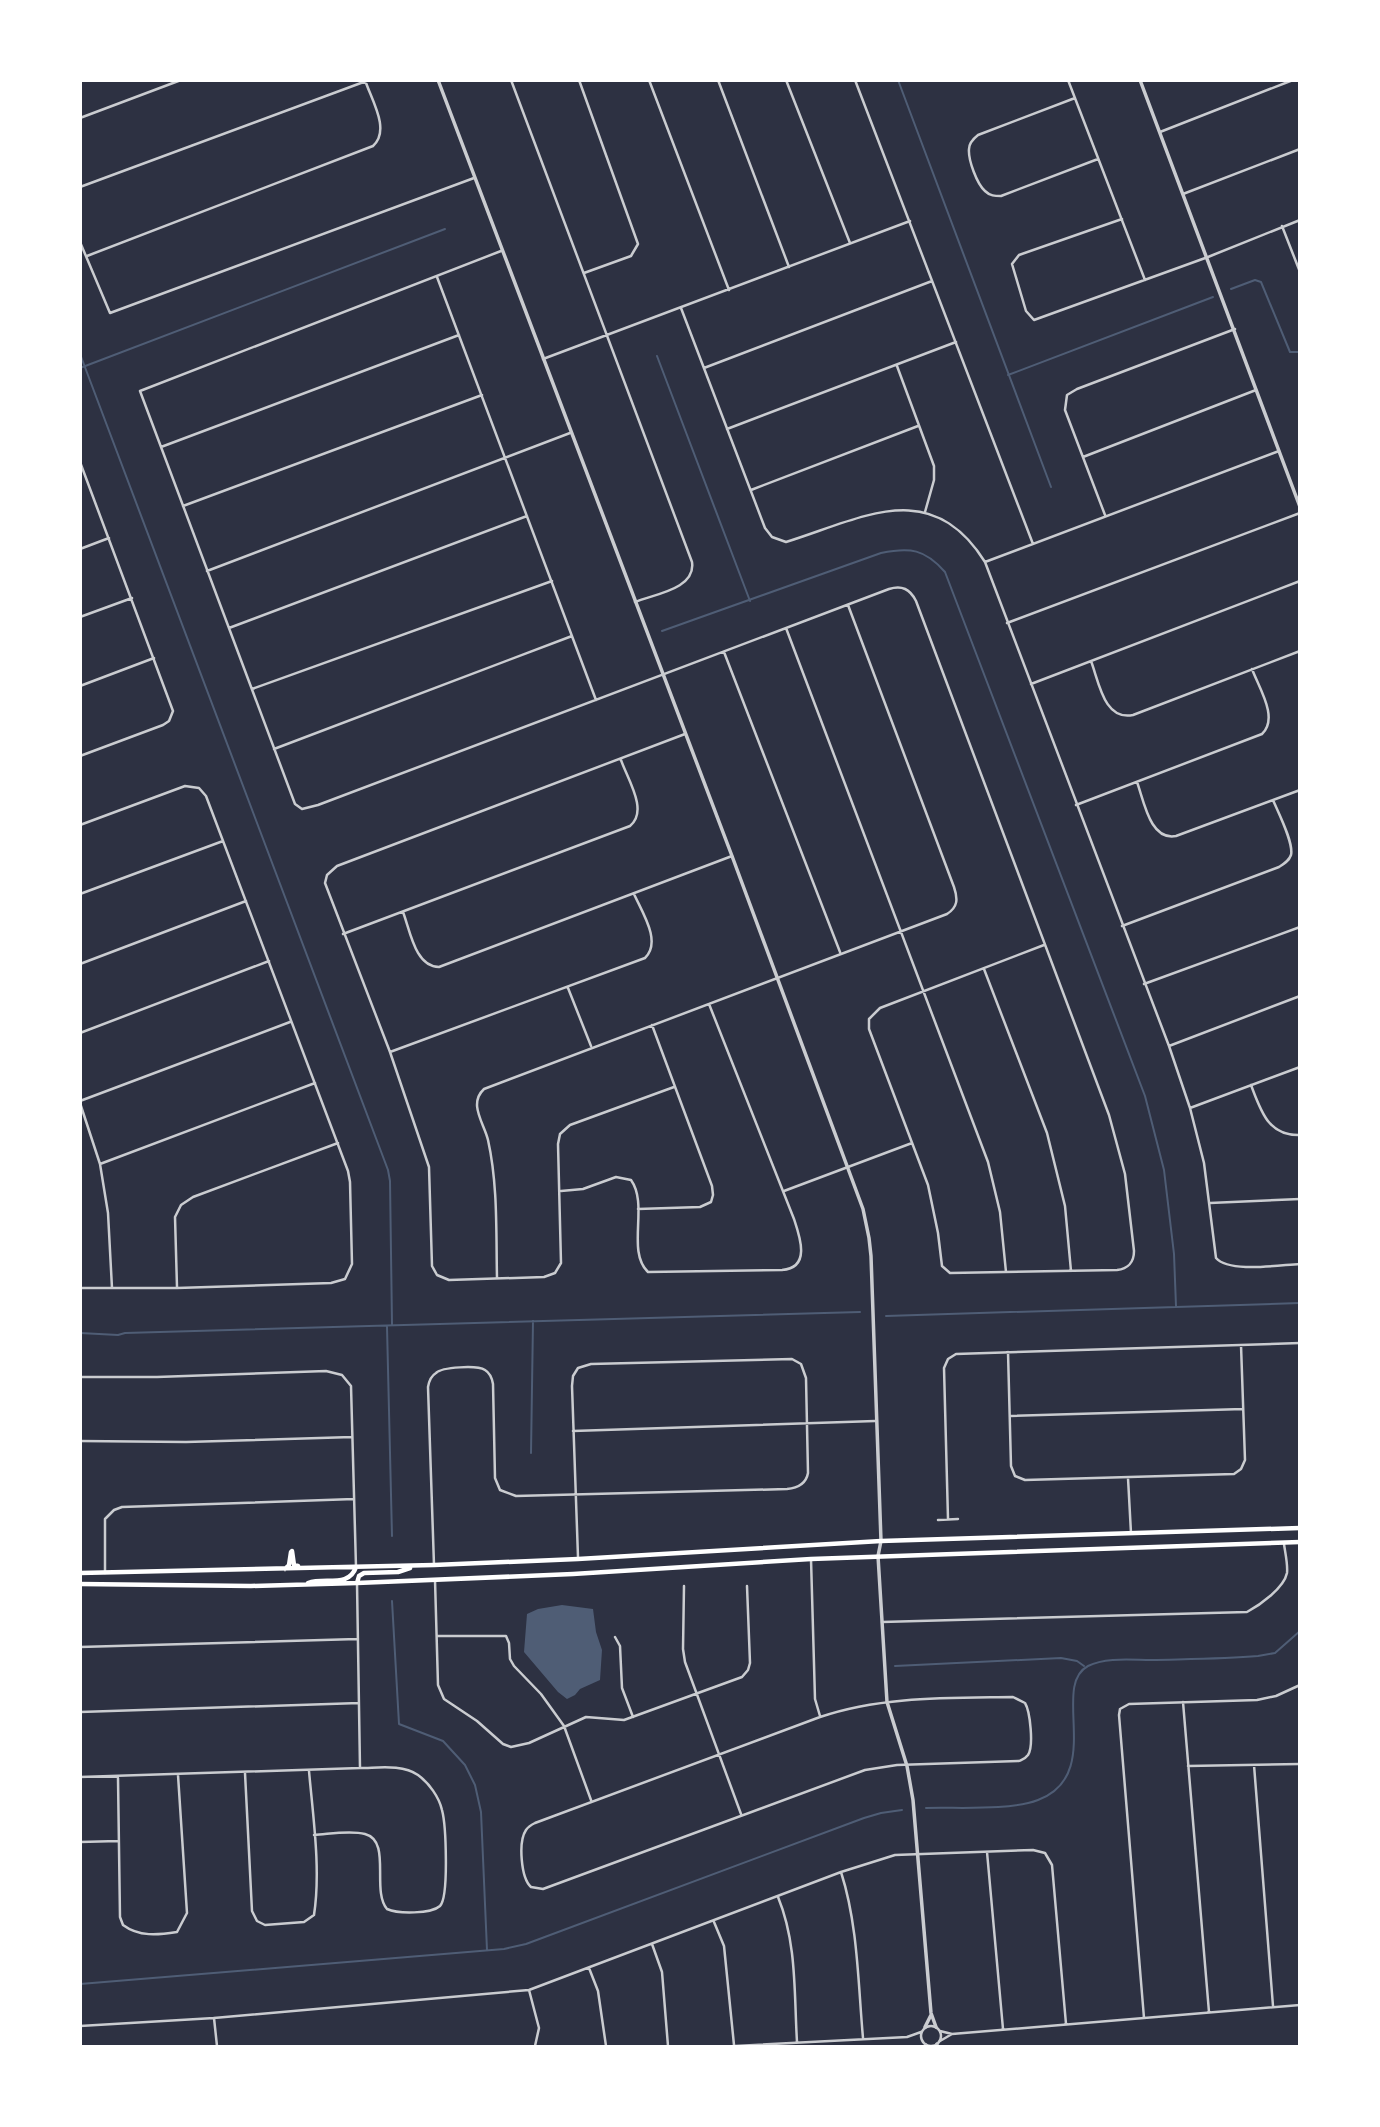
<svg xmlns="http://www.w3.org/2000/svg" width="1380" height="2127" viewBox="0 0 1380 2127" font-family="Quicksand,sans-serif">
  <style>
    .water { fill: #4f5d75 }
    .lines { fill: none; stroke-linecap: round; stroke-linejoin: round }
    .stream { stroke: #4f5d75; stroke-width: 2 }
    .minor { stroke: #caccd0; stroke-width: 2.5 }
    .tertiary { stroke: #caccd0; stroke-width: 3.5 }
    .primary { stroke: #fff; stroke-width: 4.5 }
  </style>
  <rect width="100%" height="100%" fill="#2d3142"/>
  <!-- water -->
  <path class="water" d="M562,1605L593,1609L596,1632L602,1650L600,1680L580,1689L575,1695L567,1699L558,1692L524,1652L527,1614L538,1609Z"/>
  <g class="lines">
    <!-- stream -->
    <path class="stream" d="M898,80L1051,487
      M1231,289L1255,280L1261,282L1290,352H1300
      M80,354L388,1170L390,1181L392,1324
      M657,356L750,601
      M80,368L445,229
      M1008,375L1213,297
      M662,631L881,553C910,547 925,549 945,572L1145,1096L1164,1170L1174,1254L1176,1306
      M886,1316L1300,1303
      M387,1327L392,1536
      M80,1333L118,1335L125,1333L860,1312
      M531,1453L533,1321
      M392,1601L399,1724L443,1741L465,1765L475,1785L481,1812L487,1950
      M895,1666L1061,1658L1077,1661L1084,1666
      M926,1808C957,1807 1010,1811 1038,1800C1105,1775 1050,1686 1088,1666C1106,1657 1132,1660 1151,1660C1187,1659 1223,1659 1258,1656L1275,1653L1300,1631
      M80,1984L504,1949L526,1944L864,1818L881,1813L902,1810"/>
    <!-- minor -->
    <path class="minor" d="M511,80L692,562C696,589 655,594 635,602
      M579,80L638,244L631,256L584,273
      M649,80L729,290
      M718,80L789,267
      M786,80L850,243
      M855,80L1033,544
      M1068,80L1145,280
      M1075,98L978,135C973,139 969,143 969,149C968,160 977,184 985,191C990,196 995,196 1001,196L1098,159
      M80,118L181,80
      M1160,132L1293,80
      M80,187L369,80
      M1183,194L1300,149
      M1122,219L1019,255L1012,264L1026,311L1034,320L1208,257L1300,220
      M1282,226L1300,272
      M80,242L110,313L474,178
      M501,251L140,391L295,804L302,809L318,805L889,589C902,585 910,589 916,601L1109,1115L1125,1174L1134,1251C1134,1262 1128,1269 1117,1270L950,1273L942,1266L938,1233L928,1185L869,1029V1019L880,1008L1044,945
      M87,256L373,146C391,130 371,99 365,80
      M437,277L596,700
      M681,308L765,528L772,537L786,542C863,518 931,476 985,562L1169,1046L1190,1108L1204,1163L1216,1258C1229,1273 1279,1265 1300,1264
      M543,359L910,221
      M897,366L934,466V480L925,512
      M704,368L932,281
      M727,429L956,342
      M161,447L459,335
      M1083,457L1256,390
      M80,462L173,711L169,721L163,725L80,756
      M751,490L918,426
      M183,506L482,395
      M1105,515L1065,410L1067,395L1077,389L1235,329
      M80,549L109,538
      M985,562L1279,451
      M207,571L570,433
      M80,617L132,598
      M1007,623L1300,513
      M229,628L527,516
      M786,628L988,1162L1000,1212L1006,1272
      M724,652L840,952
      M1091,661C1099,682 1104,721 1133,715L1300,651
      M1031,684L1300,581
      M80,686L154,658
      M252,689L552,581
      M274,749L572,636
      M1137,782C1144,801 1150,841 1176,836L1300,790
      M1076,805L1262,734C1279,718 1259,688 1252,669
      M80,825L185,786L199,788L206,796L348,1171L350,1182L352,1264L345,1279L331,1283L177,1288H80
      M80,894L223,841
      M403,912C410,930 415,967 439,967L732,856
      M1122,926L1279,867C1284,864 1289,861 1291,855C1294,843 1278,812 1273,800
      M343,934L630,826C649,811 627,778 621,760
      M80,964L246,901
      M984,969L1047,1133L1065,1206L1071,1271
      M1144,984L1300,927
      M568,988L591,1046
      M80,1033L269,961
      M1169,1046L1300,996
      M390,1052L645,958C662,942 642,912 634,894
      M1251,1085C1261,1111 1268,1136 1300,1135
      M674,1087L570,1125L560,1134L558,1144L561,1263L555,1273L544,1277L449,1280L437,1275L432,1266L429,1167L390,1052L325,883L327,875L337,866L685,734
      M80,1101L290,1022
      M80,1103L100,1164L108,1213L112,1288
      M1190,1108L1300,1067
      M100,1164L315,1083
      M561,1191L583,1189L616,1177L631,1180C649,1205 626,1251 648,1272L782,1270C811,1268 800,1237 794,1219L709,1004
      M784,1191L912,1143
      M1210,1203L1300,1199
      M638,1209L700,1207L711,1202L713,1195L712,1186L652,1025
      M497,1278C496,1233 498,1185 488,1140C484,1123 468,1104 484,1089L947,914C958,907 958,899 954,887L848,605
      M177,1287L175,1217L181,1205L193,1197L338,1143
      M1008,1352L1011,1466L1015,1476L1025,1480L1234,1474L1241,1469L1245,1460L1241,1345
      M80,1377H157L326,1371L342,1375L351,1386L356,1567
      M1010,1416L1243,1409
      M573,1431L875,1421
      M80,1441L186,1442L352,1437
      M1128,1478L1131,1533
      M948,1519L944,1368L948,1359L956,1354L1300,1343
      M938,1520L958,1519
      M811,1559L815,1699L820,1716
      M434,1565L428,1387C429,1381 431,1376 436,1373C442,1367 477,1365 485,1370C490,1373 492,1378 493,1384L495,1478L500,1490L516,1496L787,1489C798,1488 806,1484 808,1473L806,1378L801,1364L792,1359L591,1364L578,1368L573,1376L572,1386L578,1557
      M105,1573V1519L114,1510L122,1507L354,1499
      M435,1580L438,1685L444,1699L477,1721L503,1744L511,1747L529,1743L586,1717L624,1720L742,1677L748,1670L750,1663L747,1586
      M357,1583L360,1768
      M684,1586L683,1649L685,1662L741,1814
      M882,1622L1247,1612C1260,1605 1284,1588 1287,1573C1288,1564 1285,1552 1284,1544
      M437,1636H506L509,1643L510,1659L514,1666L541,1694L564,1726L591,1800
      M615,1637L620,1646L622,1688L633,1717
      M80,1647L357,1639
      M1013,1697L1025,1703C1030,1711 1034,1746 1028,1755C1025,1759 1023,1759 1019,1761L897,1765L865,1770L543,1889L531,1887C521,1878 518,1842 526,1830C528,1827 531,1825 535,1823L820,1717C881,1696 949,1698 1013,1697Z
      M1183,1702L1209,2012
      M80,1712L359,1703
      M1254,1765L1273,2006
      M1188,1766L1300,1764
      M245,1773L252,1911L257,1921L265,1925L304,1922L314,1915C321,1870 313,1816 309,1771
      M80,1777L360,1768C378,1768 402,1764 418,1775C429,1783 439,1797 442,1810C446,1825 449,1897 440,1906C431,1914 398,1914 387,1909C371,1890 392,1841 365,1834C350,1830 330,1834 314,1835
      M118,1778L120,1917L123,1925C139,1937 158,1935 177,1932L187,1913L178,1775
      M80,1842L118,1841
      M987,1852L1003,2029
      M841,1872C858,1925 858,1983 863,2038
      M778,1897C797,1943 794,1993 797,2042
      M714,1922L724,1946L734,2045
      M652,1944L662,1972L668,2046
      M589,1968L598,1991L606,2046
      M529,1990L539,2028L535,2046
      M214,2018L217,2046
      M1144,2018L1119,1715L1120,1709L1129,1704L1257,1700L1276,1696L1300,1685
      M80,2026L214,2018L529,1990L841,1872L895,1855L1033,1850L1045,1853L1052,1865L1066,2024
      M921 2036a10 10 0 1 1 20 0a10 10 0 1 1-20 0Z
      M940,2031L952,2034L1300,2005
      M940,2041L952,2034
      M735,2046L907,2037L921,2032"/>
    <!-- tertiary -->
    <path class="tertiary" d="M438,80L732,856L863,1209L869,1238L871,1256L881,1541L878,1556L887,1702L907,1766L913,1800L931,2013L936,2027
      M1140,80L1300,507
      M925,2027L931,2015
      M926,2045L927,2046
      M936,2046L937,2044"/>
    <!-- primary -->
    <path class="primary" d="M292,1551L294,1565L298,1566
      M285,1569L289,1565L291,1552
      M80,1573L434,1565L578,1559L881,1541L1300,1528
      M308,1583C325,1577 349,1588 356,1567
      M357,1583L359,1576L364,1573L398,1572L410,1568
      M80,1584L251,1586L357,1583L573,1574L811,1559L1300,1542"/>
  </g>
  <!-- border -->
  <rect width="1380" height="2127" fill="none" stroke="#ffffff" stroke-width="164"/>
</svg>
